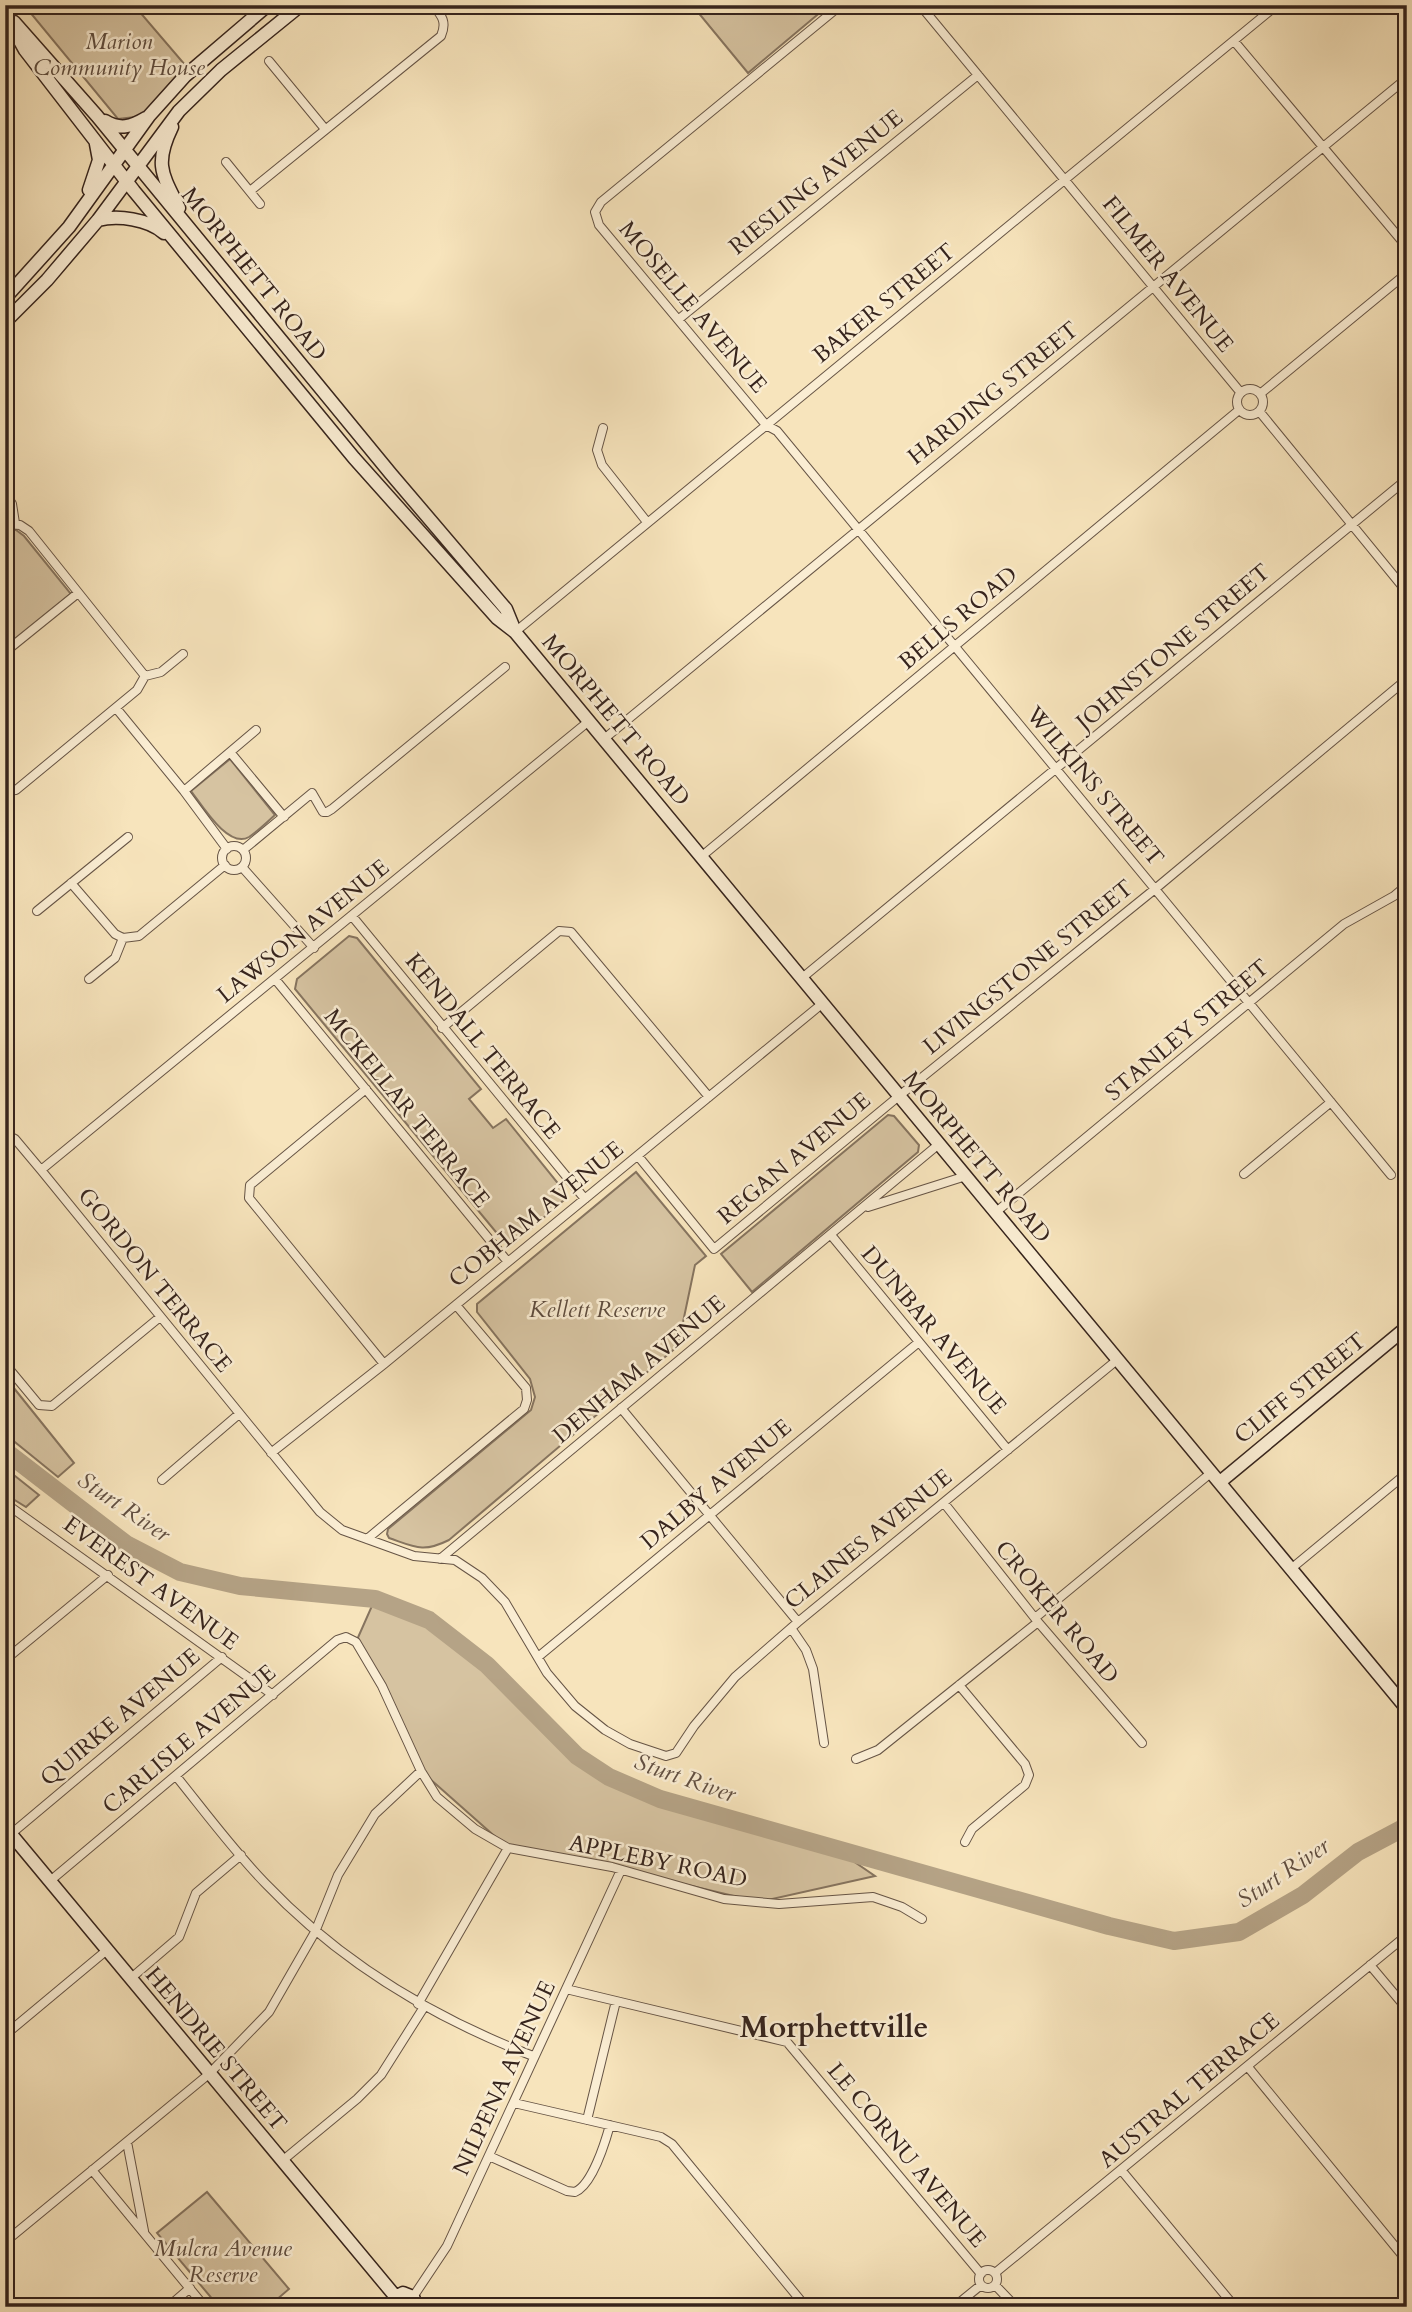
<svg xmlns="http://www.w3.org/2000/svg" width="1412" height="2312" viewBox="0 0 1412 2312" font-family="Cardo,serif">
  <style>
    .green { fill: #d6c3a1; stroke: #86745f; stroke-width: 2 }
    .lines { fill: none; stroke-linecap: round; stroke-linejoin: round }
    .river { stroke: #b5a386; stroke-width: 18 }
    .street-casing { stroke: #665445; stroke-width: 10 }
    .secondary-casing { stroke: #36241d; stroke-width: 15 }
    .street { stroke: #faedd3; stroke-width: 8 }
    .secondary { stroke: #faedd3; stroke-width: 12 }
    .labels { text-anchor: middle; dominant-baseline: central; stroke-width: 5; stroke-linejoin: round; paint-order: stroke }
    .park-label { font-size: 23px; font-style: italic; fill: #5e4c3e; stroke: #faedd3 }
    .street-label { font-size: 23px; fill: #36241d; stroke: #faedd3 }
    .water-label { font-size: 24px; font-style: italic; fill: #625042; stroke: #faedd3 }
    .district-label { font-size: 30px; font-weight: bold; fill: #36241d; stroke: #faedd3 }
  </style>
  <rect width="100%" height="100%" fill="#f7e4bc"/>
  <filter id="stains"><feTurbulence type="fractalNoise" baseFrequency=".00286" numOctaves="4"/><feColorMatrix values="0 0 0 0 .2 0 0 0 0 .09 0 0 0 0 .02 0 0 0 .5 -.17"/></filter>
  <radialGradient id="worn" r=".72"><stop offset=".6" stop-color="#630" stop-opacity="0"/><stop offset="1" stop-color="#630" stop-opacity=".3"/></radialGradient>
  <!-- green -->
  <path class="green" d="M24,5H139L138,10L186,66L145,112L135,117L118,119Z
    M692,5H829L748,73Z
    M7,530H16L24,536L71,594L5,648Z
    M230,759L275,815C267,822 258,831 249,837C228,849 202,805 191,791Z
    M349,936L357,938L481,1089L469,1099L493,1128L506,1119L565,1192L564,1200L513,1244L505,1243L295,989L297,979Z
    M888,1115L894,1116L919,1145L918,1152L752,1292L721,1254Z
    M636,1172L706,1256L695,1265L678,1346L449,1540C423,1553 415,1547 389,1538L387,1534L388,1529L531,1410L535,1397L530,1379L477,1312V1304Z
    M5,1377L74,1463L58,1477L5,1434Z
    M5,1468L39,1495L26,1507L5,1494Z
    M375,1599L429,1620L487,1665L577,1756L609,1777L660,1799L834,1848L875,1876L759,1902L612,1867L508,1848L421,1771L356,1642Z
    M207,2192L289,2289L268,2307H219L157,2233Z"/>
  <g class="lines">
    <!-- river -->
    <path class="river" d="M5,1451L126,1544L180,1572L240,1586L375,1599L429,1620L487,1665L577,1756L609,1777L660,1799L1109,1926L1174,1941L1239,1932L1303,1895L1358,1852L1407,1826"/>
    <!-- street casing -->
    <g class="street-casing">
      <path id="street" d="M841,5L601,202L595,212L599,225L766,425L777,431L1391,1175
        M920,5L1241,393
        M1086,8V5
        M1234,41L1407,247
        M269,61L325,129
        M226,162L260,204
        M250,191L441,36C447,22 442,16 433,5
        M679,319L978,75
        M1237 402a13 13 0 1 1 26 0a13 13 0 1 1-26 0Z
        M1260,394L1407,273
        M1259,411L1407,592
        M603,428L597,450L602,465L647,522
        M5,493L12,504L15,523
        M5,524L20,525L29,531L145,676L137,690L16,790L5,791
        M515,632L1277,5
        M5,652L78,593
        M145,676L161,672L183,654
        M116,708L184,791L227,849
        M604,739L1407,78
        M230,752L284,817
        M184,791L256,730
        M222 858a12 12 0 1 1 24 0a12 12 0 1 1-24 0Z
        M243,850L312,793L323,812H327L332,809L505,667
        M702,856L1239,410
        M242,867L314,948
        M71,883L115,934L123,938
        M37,911L128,837
        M352,916L585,1199
        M802,978L1407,479
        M89,979L115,958L123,938L139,936L225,865
        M275,979L508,1262
        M5,995C12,1003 9,1012 5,1020
        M442,1028L559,931L571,932L709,1097
        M366,1089L250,1185L249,1198L384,1364
        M5,1134L15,1139L41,1170L320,1512L342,1530L414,1556L455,1560L482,1578L505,1602L547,1673L575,1706L605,1730L630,1744L666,1756L676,1753L694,1726L735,1677L798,1622L1117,1360
        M638,1156L714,1249L899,1096L1155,889L1407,679
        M41,1170L589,721
        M1244,1174L1331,1102
        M868,1207L966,1176
        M996,1212L1344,924L1394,896L1407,885
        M831,1235L1008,1450
        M5,1364L39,1405L52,1406L160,1317
        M621,1408L798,1622
        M271,1453L384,1364L823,1003
        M162,1480L239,1414
        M5,1503L273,1695
        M944,1503L1038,1622L1142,1743
        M367,1539L524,1409L527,1400L526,1388L456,1305
        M440,1559L939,1144
        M1292,1568L1407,1473
        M1035,1618L1212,1472
        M791,1628L806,1650L813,1669L824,1743
        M538,1657L919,1342
        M5,1660L108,1575
        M959,1685L1025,1764L1029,1775L1025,1785L972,1829L965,1842
        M856,1759L878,1750L1038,1622
        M176,1776C205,1812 233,1850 265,1883C341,1963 431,2017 533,2056
        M11,1834L222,1657
        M50,1881L337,1640L346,1637L356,1642L382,1686L421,1771L437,1797L475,1829L508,1848L612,1867L724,1899L779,1904L873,1897L902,1907L922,1919
        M1370,1965L1407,2009
        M130,1979L179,1937L196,1893L241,1855
        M566,1989L787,2042L981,2274
        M418,2004L508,1848
        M5,2035L107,1950
        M1248,2067L1407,2261
        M514,2103L661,2137L672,2144L806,2307
        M587,2120L616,2001
        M127,2142L144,2231
        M489,2156L567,2191L575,2192C592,2185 605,2143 610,2125
        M282,2161L357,2099L381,2075L424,2007
        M92,2170L205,2307
        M1122,2171L1235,2307
        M5,2242L209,2074L269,2012L315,1932L338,1875L375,1814L421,1771
        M979 2279a9 9 0 1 1 18 0a9 9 0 1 1-18 0Z
        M995,2273L1407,1935
        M995,2285L1016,2307
        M413,2297L447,2246L621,1870
        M168,2307L190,2288
        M954,2307L981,2285"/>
    </g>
    <!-- secondary casing -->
    <g class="secondary-casing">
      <path id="secondary" d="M5,14L25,50L134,191L354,458L497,618L515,632L1407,1709
        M14,22L97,116L391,474L506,609L515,631
        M105,121C120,130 131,127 146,118
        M172,127C154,164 162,174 179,208
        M89,190L99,160L96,144
        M98,220C118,215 148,219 164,233
        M5,298L69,227L149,116L185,76L268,5
        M5,322L47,280L98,220L179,111L221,70L301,5
        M1220,1482L1407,1327
        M5,1827L395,2296
        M391,2307L394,2298L403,2293L413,2297L417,2307"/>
    </g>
    <!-- street -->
    <use href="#street" class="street"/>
    <!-- secondary -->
    <use href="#secondary" class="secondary"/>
  </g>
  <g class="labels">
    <!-- park labels -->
    <g class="park-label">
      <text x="119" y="41">Marion<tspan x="119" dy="26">Community House</tspan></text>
      <text x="597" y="1309">Kellett Reserve</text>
      <text x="223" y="2248">Mulcra Avenue<tspan x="223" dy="26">Reserve</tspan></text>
    </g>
    <!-- street labels -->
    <g class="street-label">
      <text transform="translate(816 182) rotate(-39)">RIESLING AVENUE</text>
      <text transform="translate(254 274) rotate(51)">MORPHETT ROAD</text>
      <text transform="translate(1168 274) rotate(51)">FILMER AVENUE</text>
      <text transform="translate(884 303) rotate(-39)">BAKER STREET</text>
      <text transform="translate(693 307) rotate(50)">MOSELLE AVENUE</text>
      <text transform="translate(993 393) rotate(-39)">HARDING STREET</text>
      <text transform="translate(958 618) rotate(-40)">BELLS ROAD</text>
      <text transform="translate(1173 647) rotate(-40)">JOHNSTONE STREET</text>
      <text transform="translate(616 720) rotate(50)">MORPHETT ROAD</text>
      <text transform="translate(1095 786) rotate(50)">WILKINS STREET</text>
      <text transform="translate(303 931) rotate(-39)">LAWSON AVENUE</text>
      <text transform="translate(1028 967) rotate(-39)">LIVINGSTONE STREET</text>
      <text transform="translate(1187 1030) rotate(-40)">STANLEY STREET</text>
      <text transform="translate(483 1046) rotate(51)">KENDALL TERRACE</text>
      <text transform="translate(407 1108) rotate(51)">MCKELLAR TERRACE</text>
      <text transform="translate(977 1157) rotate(50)">MORPHETT ROAD</text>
      <text transform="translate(794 1158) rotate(-40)">REGAN AVENUE</text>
      <text transform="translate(536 1214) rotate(-39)">COBHAM AVENUE</text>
      <text transform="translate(155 1280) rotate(51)">GORDON TERRACE</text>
      <text transform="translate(934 1330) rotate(50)">DUNBAR AVENUE</text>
      <text transform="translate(639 1369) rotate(-40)">DENHAM AVENUE</text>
      <text transform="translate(1300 1388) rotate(-39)">CLIFF STREET</text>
      <text transform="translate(716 1484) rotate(-40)">DALBY AVENUE</text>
      <text transform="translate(868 1539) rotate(-39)">CLAINES AVENUE</text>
      <text transform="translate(151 1583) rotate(36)">EVEREST AVENUE</text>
      <text transform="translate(1057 1612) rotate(50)">CROKER ROAD</text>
      <text transform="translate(120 1717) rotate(-40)">QUIRKE AVENUE</text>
      <text transform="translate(189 1739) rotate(-40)">CARLISLE AVENUE</text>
      <text transform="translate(658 1861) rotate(12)">APPLEBY ROAD</text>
      <text transform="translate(216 2049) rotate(50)">HENDRIE STREET</text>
      <text transform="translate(504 2078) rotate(-65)">NILPENA AVENUE</text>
      <text transform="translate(1189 2090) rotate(-40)">AUSTRAL TERRACE</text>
      <text transform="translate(907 2155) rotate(50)">LE CORNU AVENUE</text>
    </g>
    <!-- water labels -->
    <g class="water-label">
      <text transform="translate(124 1507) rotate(34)">Sturt River</text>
      <text transform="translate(685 1778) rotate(19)">Sturt River</text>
      <text transform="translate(1283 1873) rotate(-34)">Sturt River</text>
    </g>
    <!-- district labels -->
    <g class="district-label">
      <text x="834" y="2027">Morphettville</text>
    </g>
  </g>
  <!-- margin -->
  <rect width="1412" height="2312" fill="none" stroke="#f7e4bc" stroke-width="28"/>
  <rect x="7" y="7" width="1398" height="2298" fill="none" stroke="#36241d" stroke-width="3.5"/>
  <rect x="14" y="14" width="1384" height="2284" fill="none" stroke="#36241d" stroke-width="2"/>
  <rect width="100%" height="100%" filter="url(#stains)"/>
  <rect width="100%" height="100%" fill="url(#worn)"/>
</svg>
